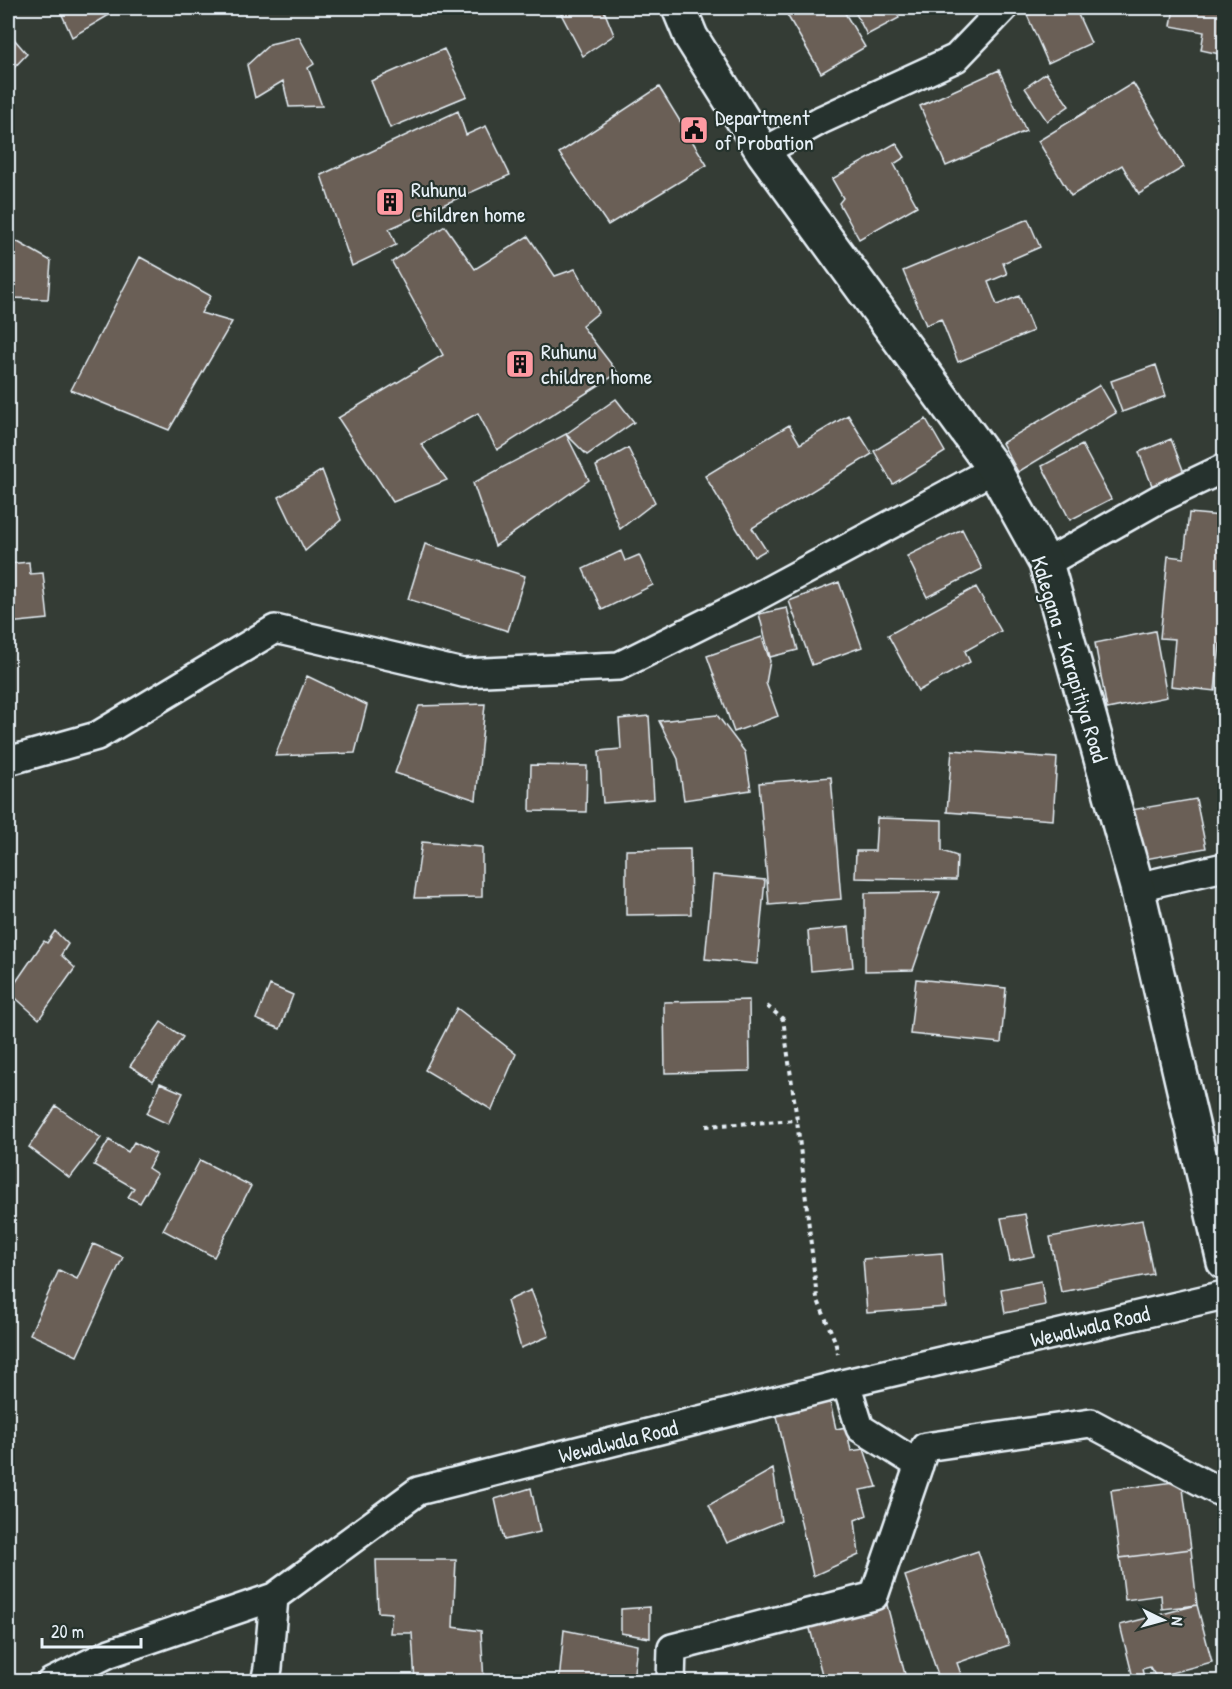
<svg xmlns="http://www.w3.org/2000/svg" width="1232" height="1689" viewBox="0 0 1232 1689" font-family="'Patrick Hand',sans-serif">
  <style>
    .building { fill: #6a5f56; stroke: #e8f1f8; stroke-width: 1.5 }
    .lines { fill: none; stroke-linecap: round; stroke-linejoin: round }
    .street-casing { stroke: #e8f1f8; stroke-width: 32 }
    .secondary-casing { stroke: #e8f1f8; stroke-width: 38 }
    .path { stroke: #e8f1f8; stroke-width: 4; stroke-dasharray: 4.5 4.5; stroke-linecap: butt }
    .street { stroke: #26332d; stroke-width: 27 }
    .secondary { stroke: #26332d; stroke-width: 33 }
    .labels { text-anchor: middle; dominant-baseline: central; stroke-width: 4.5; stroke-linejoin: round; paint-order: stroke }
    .poi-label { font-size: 22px; fill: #e8f1f8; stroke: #26332d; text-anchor: start }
    .street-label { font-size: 22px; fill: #e8f1f8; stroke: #26332d }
  </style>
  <rect width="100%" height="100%" fill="#343c35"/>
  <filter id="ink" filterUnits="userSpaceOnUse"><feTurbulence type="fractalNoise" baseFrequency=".0167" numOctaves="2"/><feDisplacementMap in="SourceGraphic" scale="12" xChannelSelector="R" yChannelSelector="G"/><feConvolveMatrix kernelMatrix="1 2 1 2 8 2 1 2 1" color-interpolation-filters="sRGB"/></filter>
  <g filter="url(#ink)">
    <!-- building -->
    <path class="building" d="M59,8H121L72,37Z
      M558,8H603L614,35L583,56Z
      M796,8H842L865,47L821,73L786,13Z
      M853,8H894L899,18L867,35Z
      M1046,8H1075L1091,43L1048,63L1027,15Z
      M1174,8H1224V55L1201,50L1204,32L1171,26Z
      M8,32L27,54L8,74Z
      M299,37L314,64L308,68L322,106L289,107L283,81L255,98L247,65L270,44Z
      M444,49L467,96L390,128L371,81Z
      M999,70L1026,131L946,166L920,106Z
      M1046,73L1069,106L1047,121L1025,88Z
      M1133,83L1184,167L1139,194L1122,165L1071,196L1038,141Z
      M659,87L707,165L608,225L559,153Z
      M458,111L466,135L486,126L510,175L389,229L396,245L352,266L321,175Z
      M896,143L905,157L894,164L917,206L859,239L839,203L843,198L832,179Z
      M1028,219L1040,247L1003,263L1007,274L988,282L997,305L1019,296L1033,331L958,362L941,319L926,325L903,271Z
      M445,226L475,269L528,236L555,276L575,269L599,312L582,326L618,373L497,450L478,413L421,444L447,480L393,502L338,418L443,355L392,262Z
      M16,241L51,261L48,299L8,298V282Z
      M140,257L211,296L201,313L232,322L169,430L71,390Z
      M1156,365L1166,396L1122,412L1111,381Z
      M1100,385L1116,413L1018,472L1002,443Z
      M616,399L634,422L587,455L566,434Z
      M848,415L872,454L752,528L766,550L754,557L705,476L789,425L800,444Z
      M926,419L945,452L893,484L874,451Z
      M566,434L589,480L495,546L473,483Z
      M1171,439L1185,475L1153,488L1139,452Z
      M1082,445L1111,499L1070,520L1042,466Z
      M628,448L655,502L620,529L596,466Z
      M322,470L341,520L305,551L279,497Z
      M1189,513L1221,516L1220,532L1224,533V644H1220L1215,691L1171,686L1175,639L1160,638L1168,556L1184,558Z
      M962,529L982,569L927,597L907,556Z
      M425,544L525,576L508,631L408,599Z
      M621,551L625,561L639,555L653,585L602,610L583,569Z
      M29,562L30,574L43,573L48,619L8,623V564Z
      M839,582L862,647L812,665L789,601Z
      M976,587L1001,631L965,651L970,662L918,691L888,635Z
      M787,608L798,650L770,657L759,614Z
      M1155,631L1167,697L1107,709L1095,643Z
      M762,637L770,661L766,683L778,716L734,732L707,656Z
      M307,676L367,705L355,753L275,756Z
      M485,704L476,800L395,773L419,706Z
      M717,715L745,752L751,790L684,800L678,759L659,721Z
      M649,716L654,799L603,803L599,751L621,749L619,719Z
      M952,750L1057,758L1053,820L947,812Z
      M531,765L587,766L586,812L530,811Z
      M831,777L841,899L769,905L759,783Z
      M1196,799L1206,848L1140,860L1131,810Z
      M877,818L942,820V851L957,856L956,880L855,878L856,851H875Z
      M422,842L482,847V897L414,898Z
      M690,849L691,914L626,915V850Z
      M713,875L765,880L757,964L705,959Z
      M940,892L913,970L865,971V893Z
      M849,927L853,967L811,971L808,931Z
      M55,931L68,944L61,955L75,968L39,1019L9,992L44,941L47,943Z
      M916,979L1006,988L1001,1043L910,1034Z
      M270,985L293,995L280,1029L256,1019Z
      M749,1000L750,1071L665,1073L664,1002Z
      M457,1008L516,1054L492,1110L425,1070Z
      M161,1022L183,1037L153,1081L130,1066Z
      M160,1083L183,1093L168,1124L147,1114Z
      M56,1106L101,1138L70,1178L29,1147Z
      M109,1140L128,1152L134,1142L156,1154L148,1168L157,1174L140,1203L128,1197L134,1188L94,1165Z
      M200,1160L251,1186L214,1257L163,1230Z
      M1025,1214L1034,1256L1010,1261L1001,1218Z
      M1142,1220L1153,1274L1061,1292L1050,1237Z
      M93,1244L123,1257L77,1356L30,1334L59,1270L77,1279Z
      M942,1253L946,1307L867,1313L863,1259Z
      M1041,1281L1045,1305L1005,1313L1001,1289Z
      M531,1290L549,1336L521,1348L507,1301Z
      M829,1398L836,1429L846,1427L851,1451L864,1449L877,1487L860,1490L867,1515L855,1520L859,1555L813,1576L776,1412Z
      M773,1469L781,1521L727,1543L709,1505Z
      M1182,1481L1191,1549L1120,1558L1111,1490Z
      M531,1488L540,1532L504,1540L495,1499Z
      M1191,1549L1197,1605L1162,1609L1161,1595L1125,1600L1120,1558Z
      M978,1551L1009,1645L957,1663L961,1674L940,1681L905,1576Z
      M376,1560H456L453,1627L481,1631L484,1682H415L412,1633H390L392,1613L378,1612Z
      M887,1605L907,1682H824L809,1625Z
      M1197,1605L1212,1662L1156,1677L1150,1667L1142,1669L1145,1682H1134L1120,1625Z
      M650,1607V1638L621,1633V1609Z
      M564,1630L637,1645L633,1682H559Z"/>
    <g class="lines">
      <!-- street casing -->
      <g class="street-casing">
        <path id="street" d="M763,152L821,120L956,58L1004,8
          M1046,563L1159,499L1224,468
          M8,761L97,736L275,629L463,673L619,666L747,602L994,469
          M1137,887L1224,867
          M846,1383L860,1428L919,1465
          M51,1682L110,1653L274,1597L418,1491L846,1383L1224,1295
          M265,1682L268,1668L274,1597
          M671,1682L672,1648L874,1596L925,1447L1091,1423L1224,1494"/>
      </g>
      <!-- secondary casing -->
      <g class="secondary-casing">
        <path id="secondary" d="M679,8L691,37L763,152L994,469L1046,563L1137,887L1224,1262"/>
      </g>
      <!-- path -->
      <path class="path" d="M767,1006L783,1019L797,1120L817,1298L835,1341L838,1354
        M706,1126L797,1120"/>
      <!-- street -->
      <use href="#street" class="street"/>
      <!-- secondary -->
      <use href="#secondary" class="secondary"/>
    </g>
  </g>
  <!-- icons -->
  <defs>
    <g id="civic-square" transform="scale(1.5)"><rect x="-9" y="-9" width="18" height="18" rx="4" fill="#ff9aa2" stroke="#26332d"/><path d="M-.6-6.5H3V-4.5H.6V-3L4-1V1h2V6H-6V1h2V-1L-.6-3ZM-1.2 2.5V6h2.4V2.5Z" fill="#111"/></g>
    <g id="building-square" transform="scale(1.5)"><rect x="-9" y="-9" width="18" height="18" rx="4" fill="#ff9aa2" stroke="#26332d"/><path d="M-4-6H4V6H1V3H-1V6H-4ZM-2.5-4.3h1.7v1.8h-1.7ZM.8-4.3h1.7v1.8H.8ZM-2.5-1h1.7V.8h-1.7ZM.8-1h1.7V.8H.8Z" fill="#111"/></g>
  </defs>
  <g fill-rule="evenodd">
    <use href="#civic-square" x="694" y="130"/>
    <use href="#building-square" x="390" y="202"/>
    <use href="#building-square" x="520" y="364"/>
  </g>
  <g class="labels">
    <!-- poi labels -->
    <g class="poi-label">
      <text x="715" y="117">Department<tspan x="715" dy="25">of Probation</tspan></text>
      <text x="411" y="189">Ruhunu<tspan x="411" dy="25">Children home</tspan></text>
      <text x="541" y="351">Ruhunu<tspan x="541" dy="25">children home</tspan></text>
    </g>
    <!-- street labels -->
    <g class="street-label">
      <text transform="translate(1070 659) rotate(73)">Kalegana - Karapitiya Road</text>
      <text transform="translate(1090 1326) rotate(-13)">Wewalwala Road</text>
      <text transform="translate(618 1441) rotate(-14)">Wewalwala Road</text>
    </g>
  </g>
  <!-- margin -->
  <rect width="1232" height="1689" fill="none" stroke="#26332d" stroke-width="30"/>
  <rect x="15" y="15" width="1202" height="1659" fill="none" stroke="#e8f1f8" stroke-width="2" filter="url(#ink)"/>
  <!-- north arrow -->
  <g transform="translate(1163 1620) rotate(95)" stroke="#26332d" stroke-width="4.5" paint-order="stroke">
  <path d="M0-4.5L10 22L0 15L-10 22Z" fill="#e8f1f8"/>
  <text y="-9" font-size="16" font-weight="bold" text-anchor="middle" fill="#e8f1f8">N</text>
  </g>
  <!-- scale -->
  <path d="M42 1638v9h99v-9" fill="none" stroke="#e8f1f8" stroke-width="3"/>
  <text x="51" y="1638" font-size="18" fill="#e8f1f8" stroke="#26332d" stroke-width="4.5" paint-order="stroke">20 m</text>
</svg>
